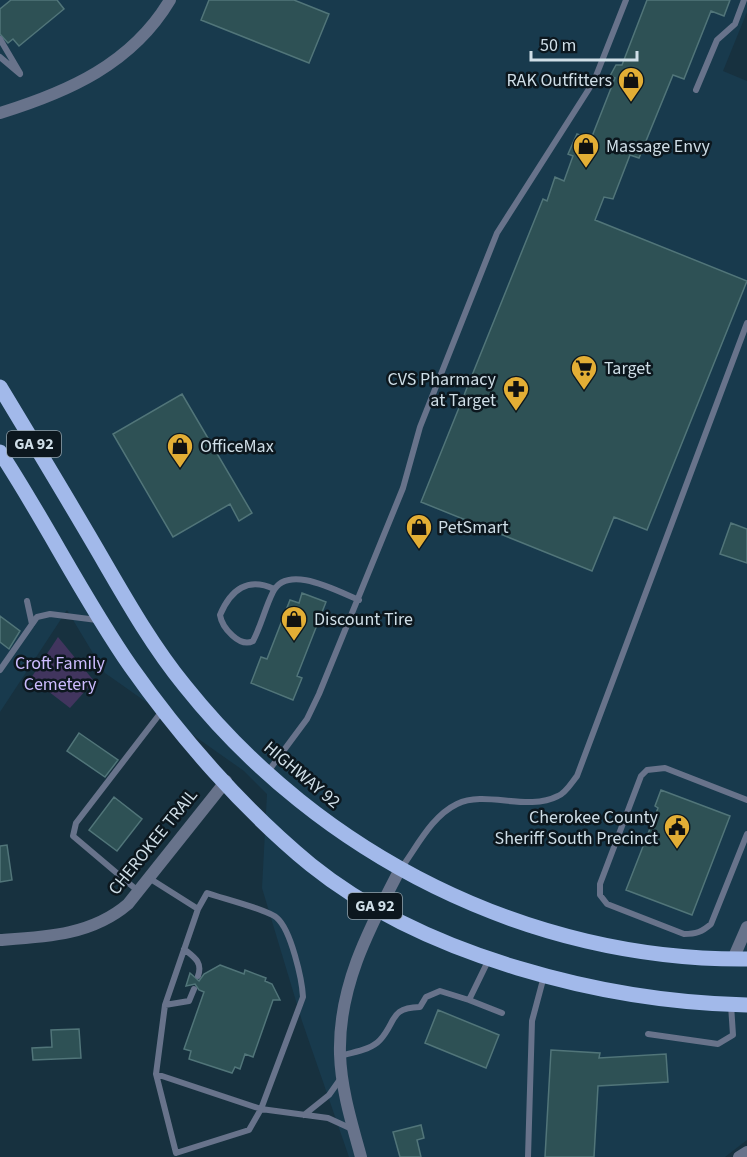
<svg xmlns="http://www.w3.org/2000/svg" width="747" height="1157" viewBox="0 0 747 1157" font-family="'Source Sans 3',sans-serif">
  <style>
    .built { fill: #183a4d }
    .green { fill: #41355e }
    .building { fill: #2e5155; stroke: #517579; stroke-width: 1.5 }
    .lines { fill: none; stroke-linecap: round; stroke-linejoin: round }
    .service { stroke: #68738b; stroke-width: 6 }
    .minor { stroke: #68738b; stroke-width: 12 }
    .primary { stroke: #a2b9ea; stroke-width: 15 }
    .labels { text-anchor: middle; dominant-baseline: central; stroke-width: 5; stroke-linejoin: round; paint-order: stroke }
    .shield { fill: #0c171e; stroke: #94a2ab; stroke-width: 1.5 }
    .shield-label { font-size: 16px; font-weight: bold; fill: #cfdee7 }
    .poi-label { font-size: 18px; fill: #cfdee7; stroke: #0c171e; text-anchor: start }
    .park-label { font-size: 18px; fill: #ccbbfe; stroke: #0c171e }
    .street-label { font-size: 18px; fill: #cfdee7; stroke: #0c171e }
  </style>
  <rect width="100%" height="100%" fill="#17313f"/>
  <!-- built -->
  <path class="built" d="M0,0H747V12L723,71L747,81V1140L725,1157H349L302,1021L262,888L267,794L244,771L105,673L67,610L0,712Z"/>
  <!-- green -->
  <path class="green" d="M58,637L94,681L70,708L31,678Z"/>
  <!-- building -->
  <path class="building" d="M11,0H57L64,9L19,46L13,39L8,43L0,34V9Z
    M209,0H294L329,14L309,63L201,20Z
    M647,0H730L724,16L711,11L684,79L673,75L639,158L630,155L613,199L604,197L595,220L747,281L647,530L614,517L592,571L421,502L543,199L547,201L555,177L564,181L573,156L568,154L577,134L591,139L615,78L610,76L616,65H622Z
    M182,394L252,513L239,521L230,504L173,537L113,434Z
    M731,523L747,529V563L720,554Z
    M302,593L326,602L297,676L302,678L293,700L251,683L261,657L267,659L290,600L299,603Z
    M0,616L20,631L9,649L0,642Z
    M79,733L118,760L105,777L67,751Z
    M661,790L730,816L692,915L626,890L658,808L655,806Z
    M114,797L142,819L117,851L89,830Z
    M7,845L12,880L0,882V846Z
    M220,965L244,974L245,970L266,978L265,981L272,984L280,1000H273L253,1057L245,1054L240,1069L235,1067L232,1073L189,1059L191,1051L184,1049L204,992L199,990L195,984L186,986L190,973L199,981L204,974Z
    M438,1010L499,1035L486,1068L425,1043Z
    M79,1029L81,1058L33,1060L32,1048L52,1047L51,1030Z
    M551,1050L600,1053L599,1058L666,1054L668,1082L598,1086L594,1157H545Z
    M421,1125L424,1138L417,1140L421,1157H400L393,1132Z"/>
  <g class="lines">
    <!-- service -->
    <path class="service" d="M0,39L20,73
      M0,57L20,74
      M696,90L717,40L735,24L744,0
      M274,589C248,577 231,589 220,615C222,628 240,648 253,641C261,626 265,608 273,592C287,563 337,591 359,600
      M27,601L32,624
      M0,670L37,617L50,614L97,620
      M267,773L307,719L319,694L403,488L420,427L497,233L594,81L626,0
      M747,800L665,768L647,770L641,776L600,884V895L607,904L684,934C696,934 702,932 711,924L747,834
      M402,867C418,845 432,816 457,804C486,790 527,812 558,796C566,793 572,782 577,776L747,323
      M149,878L198,909L165,1005L156,1074L176,1153L249,1130L261,1109L328,1118L352,1129
      M138,891L73,836L76,823L162,711
      M184,949C194,957 203,962 198,976
      M469,1000L502,1013
      M165,1005L189,1001L194,989
      M648,1034L718,1044L733,1035L731,1005
      M341,1056C353,1052 371,1050 380,1040C397,1021 389,1008 420,1007L426,997L440,991L469,1000L489,959
      M156,1074L261,1109L303,997C302,979 291,930 277,918C269,910 221,898 207,893L198,909
      M304,1115L329,1095L341,1078
      M528,1157L532,1021L544,976"/>
    <!-- minor -->
    <path class="minor" d="M0,113C68,92 132,64 170,0
      M0,940C46,937 92,935 128,904L226,781
      M733,959L747,927
      M361,1157C352,1124 341,1089 340,1054C338,986 370,927 400,869
      M739,1157L747,1152"/>
    <!-- primary -->
    <path class="primary" d="M0,387C32,440 64,493 95,546C123,594 150,643 185,686C320,855 529,961 747,959
      M0,452C46,522 83,598 131,667C181,738 244,810 311,865C424,956 604,1002 747,1005"/>
  </g>
  <!-- icons -->
  <defs>
    <g id="shop-pin" transform="scale(1.35)"><path d="M0 17L-7.5 6A9.5 9.5 0 1 1 7.5 6Z" fill="#e3ae35" stroke="#0c171e"/><path d="M-5-2.5h2.3a2.7 3.5 0 0 1 5.4 0H5L5.5 6h-11ZM-1.5-2.5h3a1.5 2.3 0 0 0-3 0Z" fill="#111"/></g>
    <g id="supermarket-pin" transform="scale(1.35)"><path d="M0 17L-7.5 6A9.5 9.5 0 1 1 7.5 6Z" fill="#e3ae35" stroke="#0c171e"/><path d="M-6-5.5h2.5l.6 2H6L4.5 2H-2.5L-4.4-4H-6ZM-1.5 3.2a1.3 1.3 0 1 0 .1 0ZM3 3.2a1.3 1.3 0 1 0 .1 0Z" fill="#111"/></g>
    <g id="pharmacy-pin" transform="scale(1.35)"><path d="M0 17L-7.5 6A9.5 9.5 0 1 1 7.5 6Z" fill="#e3ae35" stroke="#0c171e"/><path d="M-2-6h4v4h4v4h-4v4h-4v-4h-4v-4h4Z" fill="#111"/></g>
    <g id="civic-pin" transform="scale(1.35)"><path d="M0 17L-7.5 6A9.5 9.5 0 1 1 7.5 6Z" fill="#e3ae35" stroke="#0c171e"/><path d="M-.6-6.5H3V-4.5H.6V-3L4-1V1h2V6H-6V1h2V-1L-.6-3ZM-1.2 2.5V6h2.4V2.5Z" fill="#111"/></g>
  </defs>
  <g fill-rule="evenodd">
    <use href="#shop-pin" x="631" y="80"/>
    <use href="#shop-pin" x="586" y="146"/>
    <use href="#supermarket-pin" x="584" y="368"/>
    <use href="#pharmacy-pin" x="516" y="389"/>
    <use href="#shop-pin" x="180" y="446"/>
    <use href="#shop-pin" x="419" y="527"/>
    <use href="#shop-pin" x="294" y="619"/>
    <use href="#civic-pin" x="677" y="827"/>
  </g>
  <g class="labels">
    <!-- shield labels -->
    <g class="shield">
      <rect x="7" y="431" width="54" height="26" rx="4.5"/>
      <rect x="348" y="893" width="54" height="26" rx="4.5"/>
    </g>
    <g class="shield-label">
      <text x="34" y="444">GA 92</text>
      <text x="375" y="906">GA 92</text>
    </g>
    <!-- poi labels -->
    <g class="poi-label">
      <text x="612" y="80" text-anchor="end">RAK Outfitters</text>
      <text x="606" y="146">Massage Envy</text>
      <text x="604" y="368">Target</text>
      <text x="496" y="379" text-anchor="end">CVS Pharmacy<tspan x="496" dy="21">at Target</tspan></text>
      <text x="200" y="446">OfficeMax</text>
      <text x="438" y="527">PetSmart</text>
      <text x="314" y="619">Discount Tire</text>
      <text x="658" y="817" text-anchor="end">Cherokee County<tspan x="658" dy="21">Sheriff South Precinct</tspan></text>
    </g>
    <!-- park labels -->
    <g class="park-label">
      <text x="60" y="663">Croft Family<tspan x="60" dy="21">Cemetery</tspan></text>
    </g>
    <!-- street labels -->
    <g class="street-label">
      <text transform="translate(302 775) rotate(40)">HIGHWAY 92</text>
      <text transform="translate(153 842) rotate(-51)">CHEROKEE TRAIL</text>
    </g>
  </g>
  <!-- scale -->
  <path d="M531 51v9h106v-9" fill="none" stroke="#cfdee7" stroke-width="3"/>
  <text x="540" y="51" font-size="18" fill="#cfdee7" stroke="#0c171e" stroke-width="4.5" paint-order="stroke">50 m</text>
</svg>
